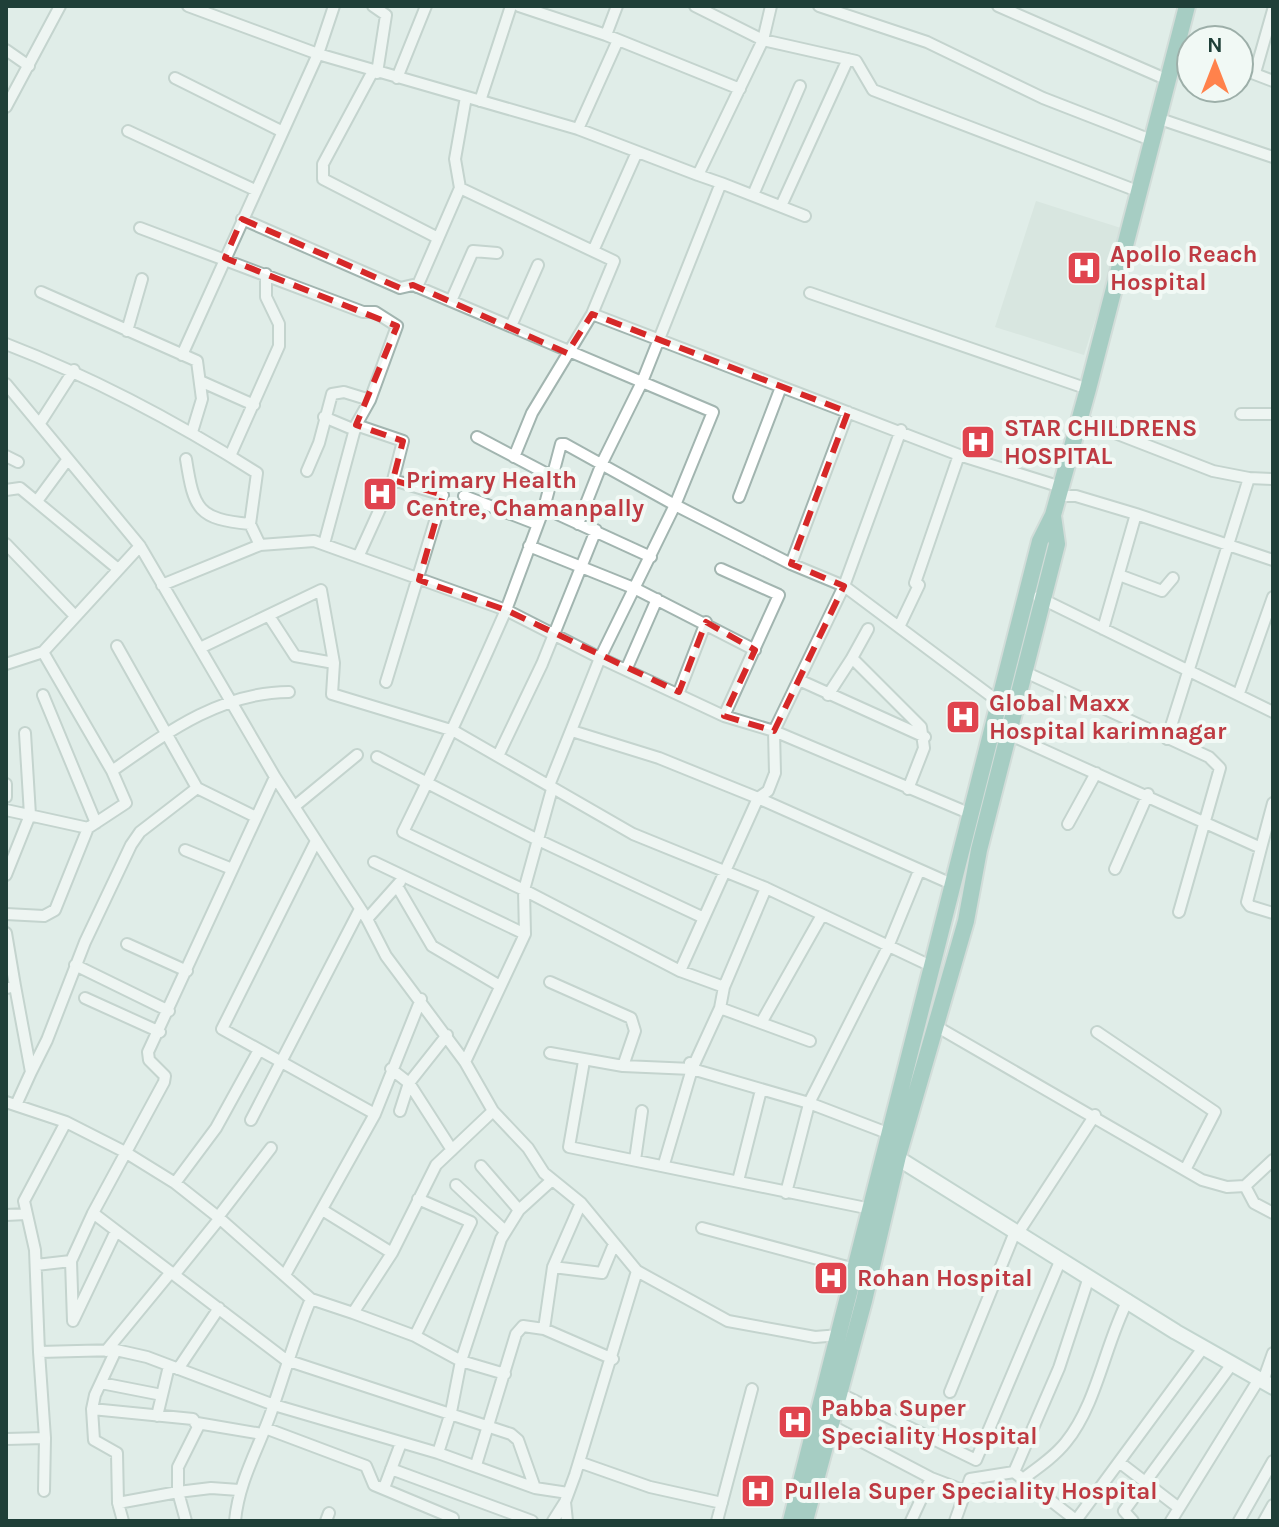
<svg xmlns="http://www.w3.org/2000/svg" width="1279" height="1527" viewBox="0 0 1279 1527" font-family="Karla,sans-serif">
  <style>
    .built { fill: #ceddd7 }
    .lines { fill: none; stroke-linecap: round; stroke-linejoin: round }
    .street-casing { stroke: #a2b5b0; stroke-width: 14 }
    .secondary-casing { stroke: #9eb9b1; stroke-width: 18 }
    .primary-casing { stroke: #c0c9c7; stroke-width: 20 }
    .street { stroke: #fff; stroke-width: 10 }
    .secondary { stroke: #fff; stroke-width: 14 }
    .primary { stroke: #61a698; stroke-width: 16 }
    .marked { fill: none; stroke: #d62828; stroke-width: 6; stroke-dasharray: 16 10; stroke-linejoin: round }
    .labels { text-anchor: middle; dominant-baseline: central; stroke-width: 8; stroke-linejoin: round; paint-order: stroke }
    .health-label { font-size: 24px; font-weight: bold; fill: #be3a42; stroke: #f1f9f5; text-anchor: start }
  </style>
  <rect width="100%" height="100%" fill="#e0ede8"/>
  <!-- built -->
  <path class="built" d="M1036,201L1124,229L1084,355L995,327Z"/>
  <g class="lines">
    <!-- street casing -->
    <g class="street-casing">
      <path id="street" d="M188,6L318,54L578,129L698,175
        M373,6L386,15L377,73
        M519,6L606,35L740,89
        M695,6L763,40L856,61L873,90L1140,192
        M819,6L927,42L1043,98L1151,140
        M998,6L1168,80
        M606,35L617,6
        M6,50L29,66
        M1176,50L1191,54
        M1239,68L1273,81
        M373,71L323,164V179L438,238
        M1255,73L1273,10
        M175,78L281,131
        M397,78L426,6
        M480,101L511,6
        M6,107L60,6
        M1157,118L1273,157
        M578,129L618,40
        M128,131L255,190
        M721,183L805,216
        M460,188L455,159L466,97
        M753,195L800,86
        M781,206L848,59
        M242,219L400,288L413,285L642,382L721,183L698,175L763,40L771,6
        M140,228L363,312H375L397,326L370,400L356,425L324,544
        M593,251L637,152
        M417,287L460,188L614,261L592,314L532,413L514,457
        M41,292L197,361L202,399L192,432
        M810,293L1088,389
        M451,301L473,251L497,253
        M592,314L959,455L1061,487
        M511,326L538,265
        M127,331L142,279
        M6,344C94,378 177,422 257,473L250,524L260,545
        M182,355L318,54L334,6
        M200,381L254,405
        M6,384L140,546L275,777L367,919L386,956L465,1062
        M1241,414H1273
        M324,417L355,430
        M1079,419L1213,471L1249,478
        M40,423L74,370
        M356,425L403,441L393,480L359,555
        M477,437L551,476
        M6,456L18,462
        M230,456L279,346V324L266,297V274
        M186,459C194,510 198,519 250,524
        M307,471L319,443L332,394L344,392L370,400
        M6,490L20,488L118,569
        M464,496L537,524
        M1058,496H1076L1136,514
        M739,497L781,387
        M37,501L68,459
        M544,508L651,557
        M578,524L602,463L642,382L713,412L675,505L600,658L506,610L544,508L561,444H565L675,505L791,564L844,586L999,702
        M6,544L75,616
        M529,546L636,589L755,650
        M791,564L848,412
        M1119,575L1162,591L1173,578
        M915,583L959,455
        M162,585L260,545L314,541L506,610C473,685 439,759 403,832L524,890L680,971L724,987
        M1038,597L1273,712
        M269,616L295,656L334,663
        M899,627L919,585
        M868,629L852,658L921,727L924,748L908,789
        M1103,629L1136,514L1273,560
        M200,648L321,590L334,663L332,694L454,731L633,834L766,888L931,966
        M6,664L43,652L140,546
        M626,670L657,599
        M1025,672L1209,757L1220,768L1179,912
        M799,680L925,737
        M386,682L443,495L393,480
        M679,692L706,622
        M1239,693L1273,597
        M43,695L96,823
        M828,695L852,658
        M724,716L774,731L971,814
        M572,731L659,758L758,798L954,885
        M1008,734L1261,848L1273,803
        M1167,739L1249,478L1273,479
        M498,756L542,664L596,530
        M377,757L536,839L704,918
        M112,771C166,733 221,692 289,692
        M275,777L148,1052L149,1060L165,1076L164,1082L93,1213L286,1360L511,1434L518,1440L535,1488L568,1493
        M6,784V797
        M197,788L256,817
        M295,806L357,755
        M6,810L88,828L126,803L112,771L43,652
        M1068,824L1096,773
        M1261,848L1247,902L1250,906L1273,913
        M185,850L232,869
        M374,862L525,934
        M1115,869L1148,794
        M6,875L30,815L25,733
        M397,886L432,946L500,986
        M6,914L44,916L55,910L88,828
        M367,919L400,882
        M6,933L15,986L6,988
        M127,944L187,971
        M75,965L169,1011
        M680,971L758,798L768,791L775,773L774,731L844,586L901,430
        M550,982L631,1018L635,1031L623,1066
        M15,986L31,1072L16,1105
        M85,998L160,1032
        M720,1008L724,987L766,888
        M761,1023L822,915
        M934,1025L1202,1180L1227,1187L1245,1186L1254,1203L1273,1213
        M1097,1032L1215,1112L1185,1170
        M550,1053L623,1066L692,1069L809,1103L890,1134
        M584,1061L569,1147L871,1209
        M391,1069L409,1083L452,1150
        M692,1069L720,1008L810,1041
        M31,1072L47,1040L85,942L131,845L140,832L197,788L117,646
        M6,1102L66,1122L125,1152L175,1183L218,1217L311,1299L353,1313L392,1253L324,1211
        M809,1103L887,949L919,871
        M400,1111L409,1083L447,1035
        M375,1114L421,999
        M251,1120L360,909
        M66,1122L24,1201L35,1250L39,1352L116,1350
        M635,1160L642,1111
        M664,1164L692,1069L690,1063
        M481,1166L519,1210
        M738,1181L761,1090
        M175,1183L216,1128L259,1050
        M456,1185L505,1231
        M1245,1186L1273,1160
        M786,1193L809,1104
        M581,1203L553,1267L544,1329L613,1359
        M6,1215L26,1214
        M218,1217L271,1148
        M702,1228L855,1269
        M1018,1233L1095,1115
        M392,1253L436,1165L493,1111
        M36,1265L71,1261
        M553,1267L602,1273L614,1244
        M637,1271L728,1321L815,1337L840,1335
        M174,1275L220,1218
        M285,1275L375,1114L222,1029L316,841
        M74,1319L116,1231
        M73,1321L71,1261L93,1213
        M415,1336L471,1222L418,1199
        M106,1351L171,1272
        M39,1352L45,1438L44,1491
        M178,1369L219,1308
        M505,1374L461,1361L501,1239L519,1210L552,1180
        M1263,1381L1273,1353
        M101,1383L162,1395
        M950,1392L1015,1232
        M839,1393L976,1460L1061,1259
        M92,1409L193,1419L198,1427L178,1467V1492L211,1488L239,1490
        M157,1416L169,1366
        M197,1423L262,1434
        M830,1425L931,1478L965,1491
        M265,1428L366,1466L374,1485L453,1518
        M6,1439L45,1438
        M438,1453L535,1488
        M579,1462L650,1487L722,1503
        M1119,1462L1179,1508
        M476,1465L516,1334L523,1326L544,1329
        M391,1469L532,1521
        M1014,1472L1059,1368L1089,1277
        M1024,1478C1039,1467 1055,1456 1066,1442C1097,1404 1105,1344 1128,1300
        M384,1488L401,1443
        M565,1502L567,1521
        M118,1503L117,1453L94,1440L92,1409L95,1395L116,1350L147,1357L274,1405L438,1453L451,1412L461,1361L415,1336L353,1313
        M1077,1519L1203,1348
        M123,1521L118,1503L178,1492L186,1521
        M235,1521C239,1478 261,1445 274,1404C286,1369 296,1334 311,1299
        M326,1521L329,1513
        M553,1521L565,1502L575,1475L637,1271L581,1203L544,1173L528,1148L493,1111L465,1062L525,934L524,890L552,789L550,783L600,658L724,716L779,595L721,569
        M717,1521L752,1389
        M911,1521L931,1478
        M955,1521L970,1479L1014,1472L1077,1521
        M1133,1521L1124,1511L1232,1364
        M1171,1521L1259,1379
        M1239,1521L1273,1461
        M1264,1521L1273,1505"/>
    </g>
    <!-- secondary casing -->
    <g class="secondary-casing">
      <path id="secondary" d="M888,1152L1176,1332L1273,1387"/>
    </g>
    <!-- primary casing -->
    <g class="primary-casing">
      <path id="primary" d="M791,1521L1040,541L1053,515L1088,389L1187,6
        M805,1521L864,1301L898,1156L966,921L979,850L1057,544L1053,516"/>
    </g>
    <!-- street -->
    <use href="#street" class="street"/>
    <!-- secondary -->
    <use href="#secondary" class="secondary"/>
    <!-- primary -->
    <use href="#primary" class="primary"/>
  </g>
  <!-- marked area -->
  <path d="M0 0H1279V1527H0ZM242,219L400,288L413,285L567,353L592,314L848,412L791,564L844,586L774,731L724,716L755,650L706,622L679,692L506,610L419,580L443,495L393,480L403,441L356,425L397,326L225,258Z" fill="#e0ede8" fill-opacity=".55" fill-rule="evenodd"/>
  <path class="marked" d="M242,219L400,288L413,285L567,353L592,314L848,412L791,564L844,586L774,731L724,716L755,650L706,622L679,692L506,610L419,580L443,495L393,480L403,441L356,425L397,326L225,258Z"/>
  <!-- icons -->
  <defs>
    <g id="hospital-square" transform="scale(1.8)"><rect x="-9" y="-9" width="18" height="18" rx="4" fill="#e0444e" stroke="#f1f9f5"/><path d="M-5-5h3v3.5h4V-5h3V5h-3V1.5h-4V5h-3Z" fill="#fff"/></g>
  </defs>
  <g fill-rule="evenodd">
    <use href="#hospital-square" x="1084" y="268"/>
    <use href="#hospital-square" x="978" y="442"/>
    <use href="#hospital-square" x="380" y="494"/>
    <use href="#hospital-square" x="963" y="717"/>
    <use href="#hospital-square" x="831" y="1278"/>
    <use href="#hospital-square" x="795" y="1422"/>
    <use href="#hospital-square" x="758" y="1491"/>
  </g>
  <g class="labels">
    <!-- health labels -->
    <g class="health-label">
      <text x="1110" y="254">Apollo Reach<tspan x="1110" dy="28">Hospital</tspan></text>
      <text x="1004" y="428">STAR CHILDRENS<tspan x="1004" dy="28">HOSPITAL</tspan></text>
      <text x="406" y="480">Primary Health<tspan x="406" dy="28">Centre, Chamanpally</tspan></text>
      <text x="989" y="703">Global Maxx<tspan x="989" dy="28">Hospital karimnagar</tspan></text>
      <text x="857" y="1278">Rohan Hospital</text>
      <text x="821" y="1408">Pabba Super<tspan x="821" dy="28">Speciality Hospital</tspan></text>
      <text x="784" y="1491">Pullela Super Speciality Hospital</text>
    </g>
  </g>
  <!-- border -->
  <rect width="1279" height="1527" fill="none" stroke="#1f3f38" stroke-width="16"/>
  <!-- north arrow -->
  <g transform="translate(1215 64)"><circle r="38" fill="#f1f9f5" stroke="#9dafa9" stroke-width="2"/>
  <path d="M0-6L14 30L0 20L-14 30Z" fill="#ff824c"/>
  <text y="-12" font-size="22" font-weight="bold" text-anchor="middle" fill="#1f3f38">N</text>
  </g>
</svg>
